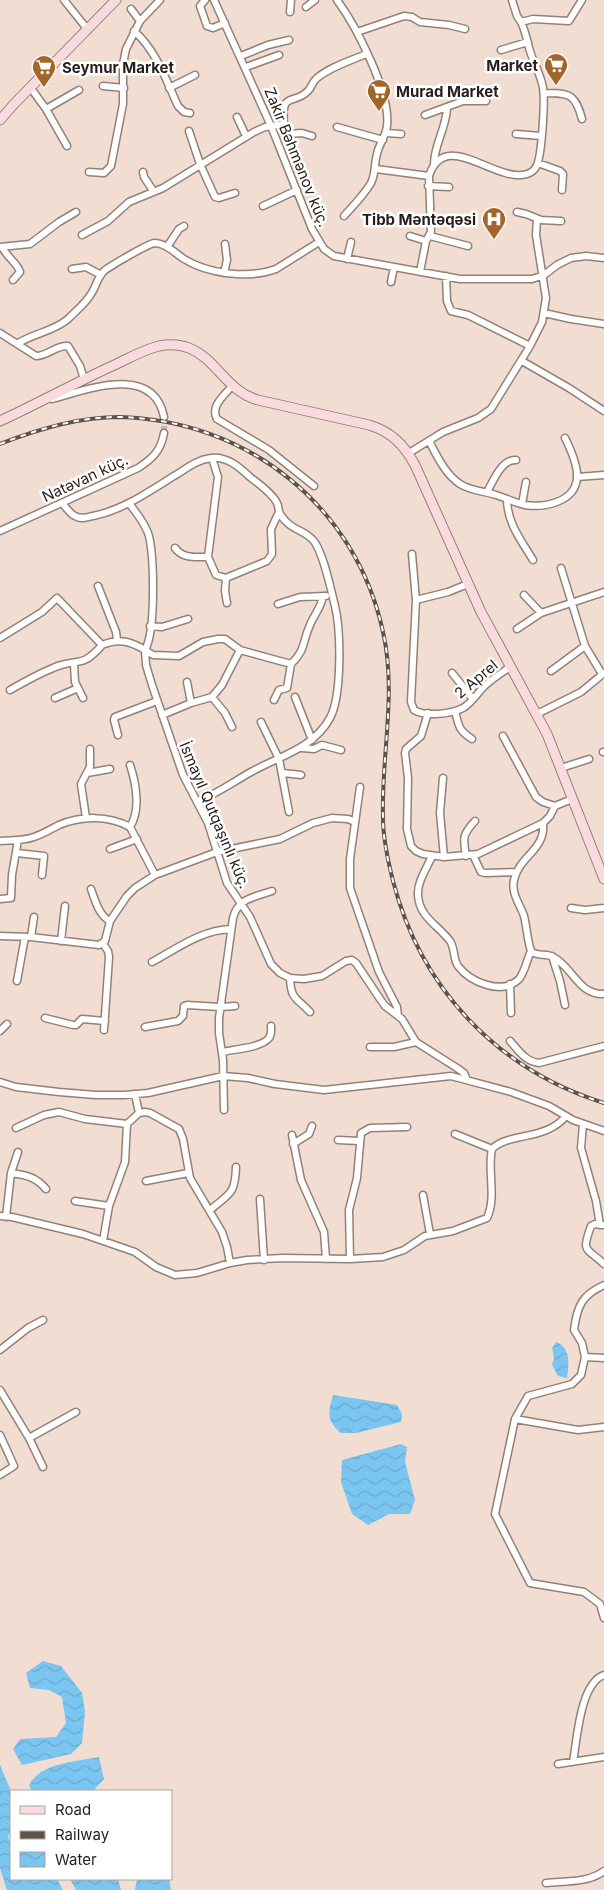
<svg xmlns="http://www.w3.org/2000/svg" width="604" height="1890" viewBox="0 0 604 1890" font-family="Inter,sans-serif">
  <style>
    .water { fill: url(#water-waves) }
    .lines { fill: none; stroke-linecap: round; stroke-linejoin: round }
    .street-tunnel { stroke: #c9b7ad; stroke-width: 6; stroke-dasharray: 6 3; stroke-linecap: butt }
    .street-casing { stroke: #938177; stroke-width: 9 }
    .secondary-casing { stroke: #938177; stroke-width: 11 }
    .street { stroke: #fff; stroke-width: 6 }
    .secondary { stroke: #fadbdd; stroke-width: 9 }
    .rail-casing { stroke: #5d524c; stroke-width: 4 }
    .rail { stroke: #fff; stroke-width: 2; stroke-dasharray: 5.5; stroke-linecap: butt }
    .labels { text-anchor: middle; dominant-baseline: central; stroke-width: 5; stroke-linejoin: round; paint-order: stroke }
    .poi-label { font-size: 15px; font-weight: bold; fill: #251e1a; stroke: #fff; text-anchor: end }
    .street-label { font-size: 15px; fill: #251e1a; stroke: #fff }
  </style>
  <defs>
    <pattern id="water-waves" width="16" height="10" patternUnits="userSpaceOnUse" patternTransform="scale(1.25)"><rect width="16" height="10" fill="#7ac6f1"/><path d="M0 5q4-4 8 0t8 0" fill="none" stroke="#69aace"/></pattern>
  </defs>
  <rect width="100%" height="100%" fill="#f2ddd2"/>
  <!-- water -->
  <path class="water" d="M556,1342C571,1347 569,1365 567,1378L558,1376L552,1365L554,1358L552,1348Z
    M333,1395L397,1405L402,1414L401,1422L356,1433H341C326,1420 328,1413 333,1395Z
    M401,1444L407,1447L405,1462L415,1500L410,1514H389L368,1525L352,1514L341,1482L342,1460Z
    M43,1661L61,1666L82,1693L85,1711L82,1743L71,1754L22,1765L13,1749L20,1739L56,1737L66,1723L62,1697L49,1690L30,1688L26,1673Z
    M99,1757L104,1779L93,1791H32L29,1785C42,1762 75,1762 99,1757Z
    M0,1765L11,1791V1828L8,1837L11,1844V1879H57L63,1890H7L0,1868Z
    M70,1879H118L121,1890H76Z
    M137,1879H169L171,1890H135Z"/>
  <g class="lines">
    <!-- street-tunnel -->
    <path class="street-tunnel" d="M164,417V433"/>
    <!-- street casing -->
    <g class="street-casing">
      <path id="street" d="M64,0L88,30
        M205,0L200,6L207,26L213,28L225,23
        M214,0L271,126L312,229L324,249L334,256L460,279H532L544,275L557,265L571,258L586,256L604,258
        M337,0C356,26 391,93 387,126C386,136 379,144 377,154C374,164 376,173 371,183C364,195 353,206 344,216
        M512,0L517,16L521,22
        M306,7L315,0
        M131,9L140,21
        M290,12L291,0
        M134,31C156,50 166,80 178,106L184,112L190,113
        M357,32L404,16L412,17L420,22L449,25L465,29
        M501,50L528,42
        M241,56L268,45L289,40
        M246,67L279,55
        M103,86L124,88
        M30,87L46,109L67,146
        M169,88L195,75
        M544,93C569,93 575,93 582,119
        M46,109L79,90
        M425,115L463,101H486
        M237,117L246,136
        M284,124L302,177
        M337,127L383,140
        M189,131L200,164L215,197L219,198L235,193
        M386,133L401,134
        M287,134L302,133L312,136
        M516,134L541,136
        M538,163L560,171L563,174L562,190
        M434,164C434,144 447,127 447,107
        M376,169L429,176
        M89,172L104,173L111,166L123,104V64L126,49L140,21L160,0
        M143,172L144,177L154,192
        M428,186L449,187
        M263,206L297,190
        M517,212L526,214L541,220L561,221
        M82,235L108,221L129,202L163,188L254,132L265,127L284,124C281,90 293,106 308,91C312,87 312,82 317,78C330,67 350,61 366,54
        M410,236L426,241
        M430,236L468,246
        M0,247L30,244L59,222L76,212
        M2,247C7,257 18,264 20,272L13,280
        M167,247L179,229L184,226
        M347,259L351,242
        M72,269L86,267L101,275
        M420,272L426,241L431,232L429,176C445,127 496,184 527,174C530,173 534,171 536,167C542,158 545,100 543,88C541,75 534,64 530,51C527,42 526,32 521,22L533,19L569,21L582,0
        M224,273L227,260L225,244
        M446,276L447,301L451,311L468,315L530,346
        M391,282L394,267
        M544,313L571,319L604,324
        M0,333L36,356C48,356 56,345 68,346L80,366L84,379L81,382
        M17,344C33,333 53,332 68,319C76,311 86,303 91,294C96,287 98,276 104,271C110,266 148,244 154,243C166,243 175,253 184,259C208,274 249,279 276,269L319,242
        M522,361L569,388L604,411
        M232,386C224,396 210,406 217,419L269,450L314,486
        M52,399C86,390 153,363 164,417
        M429,441C437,456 445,474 460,484C471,491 484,491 496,495C506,498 515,503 525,505C545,508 575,502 577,478C578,465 571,450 565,438
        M409,453L443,432L478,418L491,409L530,346L542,322L546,298L536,235L537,219
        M212,458L218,477L208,557L216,575L226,578L267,561L272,554L271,529L279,512
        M577,477L604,475
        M487,492C493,482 501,459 516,460
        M507,499C507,523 521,540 533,560
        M62,503C66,507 70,514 75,516C81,520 87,517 93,516C123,510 148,492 174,476C186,469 196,460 211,458C227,456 239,467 250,477C259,484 272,493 277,503C279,507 278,510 280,514C291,531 301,528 312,539C323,549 331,591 335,606C341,631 342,696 330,718C313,749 279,756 251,772C233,782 217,794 198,801
        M129,503C136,513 146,524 149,536C154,558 156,631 145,650L153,655L179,656L203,642L218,639H225L240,650L291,664L287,688L279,690L274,700
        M522,504L526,482
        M0,531L138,468C152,459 161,451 164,433
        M175,548C183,559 195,557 208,557
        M412,554L416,600
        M561,568L585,646L602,674
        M226,578L225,591L227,603
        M468,584L448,592L416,600L411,702L414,710C425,717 451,714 463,708C473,702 479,690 488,683C495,677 503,672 510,667
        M98,586L116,632L117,640
        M524,595L541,613
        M278,604L300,597L326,596
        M150,626L162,627L188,619
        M517,629L541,613L604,592
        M0,638L42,612L57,598L102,645C118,638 130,641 145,650L146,665L152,685L183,775L208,823L227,883L250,917L271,964L280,973L290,978L304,979L322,976L346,961L352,960L356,963L380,999L385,1006L402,1019L416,1042L457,1068L464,1073L467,1080
        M74,664L75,682L83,698
        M291,664C306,650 302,642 310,625C314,615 321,608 323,596
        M551,671L585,646
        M452,673L473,699
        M187,682L191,703
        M10,690C24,682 38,674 53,668C77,657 81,670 102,645
        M212,697L225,713L232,727
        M295,697L312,740
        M55,698L78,688
        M455,711C459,726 458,730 472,739
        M428,713L421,736L406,749L405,753L408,778L407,829L411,846L416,851L423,854L444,857L478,854L543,823
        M537,714L581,692L604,673
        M162,715L191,703L212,697L222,685L240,650
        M261,722L279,759L289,812
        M118,735L114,720L115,717L157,701
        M503,736L536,797L543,802L555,806
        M302,748L314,749L322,745L341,750
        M603,752H604
        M561,768L589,759
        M87,773L110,769
        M283,773L301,775
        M443,778L440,813L444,857
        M360,787L350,859V888L379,972L397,1007L398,1016
        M572,799L555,806L550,816L543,823C546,850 519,856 514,880C511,894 520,904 524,916C527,928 527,939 531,951C537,957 546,953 553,957C573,967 578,995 604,994
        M86,818L81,784L90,767V749
        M130,827C141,810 136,783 130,765
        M0,841C12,840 23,841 34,837C43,834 51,829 59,825C81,816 108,815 130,827L155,875
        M110,849L137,839
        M17,853L44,856L42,875
        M473,855L481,872L485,873L516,872
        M432,856C427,868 417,882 418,895C419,917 438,925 450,941C455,948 453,959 458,966C470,982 502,996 519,979C525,972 527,959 531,951
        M466,856C463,838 462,835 475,821
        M91,889C95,900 99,916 110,921
        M0,899L11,898L12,875L18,840
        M571,908L585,910L604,908
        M0,936L31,937L99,945L105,941L110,921L127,896L135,888L155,875L217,852L280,839L313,823L332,818L348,819L355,822
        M31,937L34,917
        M61,941L65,906
        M103,944L108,951L109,957L104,1030
        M552,956L560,981L565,1005
        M152,962C178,948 201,930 231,929
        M290,978C291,1000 296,997 310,1012
        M17,981L25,937
        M510,984L511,1013
        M45,1018L73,1025H76L82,1019L105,1021
        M145,1027L178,1021L183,1016L184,1006L187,1005L220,1007L235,1006
        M0,1031L7,1024
        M510,1041C519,1051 525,1061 539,1063L604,1046
        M370,1047H394L416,1042
        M222,1052C235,1049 261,1048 269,1038C272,1034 271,1030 271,1026
        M0,1082L16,1087L59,1092L96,1095H124L148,1093L223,1076L248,1078L275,1084L324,1090L451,1076L511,1092L549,1106L573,1120L604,1131
        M135,1094L139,1113
        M224,1110L223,1060L219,1033V1018L233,918C238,898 255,897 272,891
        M583,1124L581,1148L596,1201L600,1225
        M16,1128L44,1115L59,1112L85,1119L127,1124L139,1113L145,1112L150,1113L179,1129L183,1139L190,1178L222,1232L227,1247L230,1263
        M455,1134L492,1149
        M292,1135L301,1180L324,1232L326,1259
        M338,1140L359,1141
        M293,1144L309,1134L312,1126
        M11,1173C26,1175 36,1177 46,1189
        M146,1181L188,1173
        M423,1195L430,1234
        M260,1199L264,1260
        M75,1201L109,1206
        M210,1210C230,1193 235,1195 236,1167
        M0,1216L12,1217L83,1234L135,1252L156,1267L175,1275L197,1273L230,1263L247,1260L283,1258L350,1259L383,1257L404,1250L425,1236L453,1231L487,1218C497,1196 487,1172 492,1149C509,1132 546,1141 566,1116
        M6,1217L11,1173L18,1152
        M603,1225L595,1224L591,1226C581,1253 586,1247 604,1264
        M103,1241L109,1206L125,1162L127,1124
        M350,1259L349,1210L357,1178L361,1133L370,1128L407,1127
        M604,1285C582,1295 577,1306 574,1330L582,1343L585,1357L581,1375L572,1384L528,1396L515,1419L578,1430L604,1427
        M0,1350L28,1328L43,1320
        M585,1357L604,1358
        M0,1390L29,1438L43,1467
        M515,1419L495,1514L530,1583L584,1592L600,1604L604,1618
        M0,1435L14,1466L0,1475
        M29,1438L76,1412
        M573,1762C577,1740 580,1683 604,1675
        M558,1764L604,1757
        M546,1883C565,1881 588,1883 604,1871"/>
    </g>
    <!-- secondary casing -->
    <g class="secondary-casing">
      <path id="secondary" d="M0,120L14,104L116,0
        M0,421C37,404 73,384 110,367C126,360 142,350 159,346C169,344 179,344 189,348C217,359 226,391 258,400L369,425C392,432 404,445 415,465L481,612L547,734L604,879"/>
    </g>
    <!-- street -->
    <use href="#street" class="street"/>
    <!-- secondary -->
    <use href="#secondary" class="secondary"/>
    <!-- rail casing -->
    <g class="rail-casing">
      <path id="rail" d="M0,444C38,429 78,417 119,417C247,420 356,506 383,632C397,693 381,756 383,818C383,839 388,861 393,881C421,989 498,1070 604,1103"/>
    </g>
    <!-- rail -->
    <use href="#rail" class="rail"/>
  </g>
  <!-- icons -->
  <defs>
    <g id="supermarket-pin" transform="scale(1.25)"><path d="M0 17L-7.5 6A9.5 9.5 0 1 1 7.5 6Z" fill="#a3662a" stroke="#fff"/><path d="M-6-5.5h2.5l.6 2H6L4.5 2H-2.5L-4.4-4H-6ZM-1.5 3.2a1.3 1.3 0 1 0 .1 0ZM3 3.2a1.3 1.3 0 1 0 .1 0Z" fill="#fff"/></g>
    <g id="hospital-pin" transform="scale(1.25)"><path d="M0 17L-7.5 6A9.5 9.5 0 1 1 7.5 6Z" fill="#a3662a" stroke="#fff"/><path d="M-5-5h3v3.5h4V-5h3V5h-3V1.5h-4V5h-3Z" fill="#fff"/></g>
  </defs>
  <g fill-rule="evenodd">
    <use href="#supermarket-pin" x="556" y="65"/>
    <use href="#supermarket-pin" x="44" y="67"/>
    <use href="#supermarket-pin" x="379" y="91"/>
    <use href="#hospital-pin" x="494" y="219"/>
  </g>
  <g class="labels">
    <!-- poi labels -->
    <g class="poi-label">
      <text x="538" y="65">Market</text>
      <text x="62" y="67" text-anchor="start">Seymur Market</text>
      <text x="396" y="91" text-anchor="start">Murad Market</text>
      <text x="476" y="219">Tibb Məntəqəsi</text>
    </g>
    <!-- street labels -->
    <g class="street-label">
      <text transform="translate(297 157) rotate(68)">Zakir Bəhmənov küç.</text>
      <text transform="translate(85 478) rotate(-25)">Natəvan küç.</text>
      <text transform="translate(476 679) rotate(-40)">2 Aprel</text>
      <text transform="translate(215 815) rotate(67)">İsmayıl Qutqaşınlı küç.</text>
    </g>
  </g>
  <!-- legend -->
  <rect x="10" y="1790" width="162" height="90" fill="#ffffff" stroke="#a8a5a3"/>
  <rect x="20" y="1806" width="25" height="8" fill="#fadbdd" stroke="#a8a5a3"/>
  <text x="55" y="1815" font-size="15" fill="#251e1a">Road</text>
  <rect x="20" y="1831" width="25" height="8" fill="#5d524c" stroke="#a8a5a3"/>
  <text x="55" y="1840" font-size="15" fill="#251e1a">Railway</text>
  <rect x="20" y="1852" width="25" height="15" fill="url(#water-waves)" stroke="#a8a5a3"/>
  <text x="55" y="1865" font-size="15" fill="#251e1a">Water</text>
</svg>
